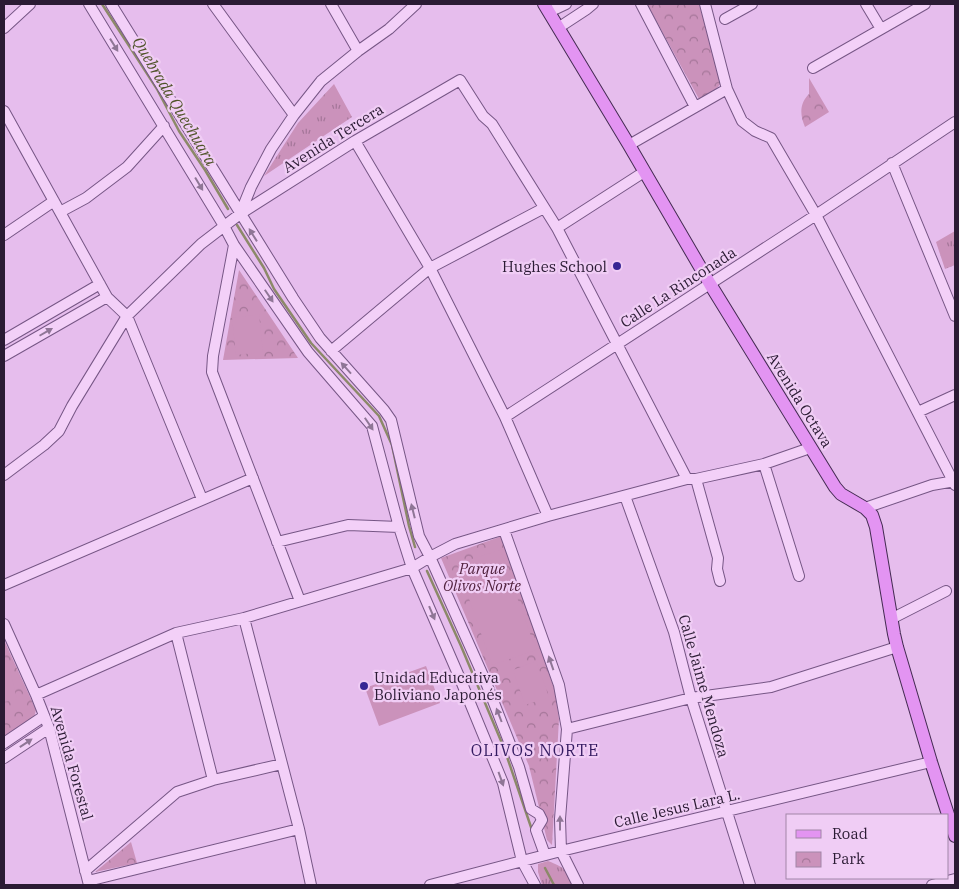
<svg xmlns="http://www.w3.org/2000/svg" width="959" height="889" viewBox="0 0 959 889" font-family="'IBM Plex Serif',serif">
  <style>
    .grass { fill: url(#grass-tufts) }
    .park { fill: url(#park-crowns) }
    .pitch { fill: #cb92bb }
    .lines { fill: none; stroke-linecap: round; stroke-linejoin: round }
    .stream { stroke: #8c8969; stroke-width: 2.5 }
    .minor-casing { stroke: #765685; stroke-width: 12 }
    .major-casing { stroke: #442b52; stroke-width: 14 }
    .minor { stroke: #f3d0f8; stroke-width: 10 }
    .major { stroke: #e394f2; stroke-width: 12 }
    .oneway { fill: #8f7696 }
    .poi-dot { fill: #372794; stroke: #f0cdf5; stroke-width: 2 }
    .labels { text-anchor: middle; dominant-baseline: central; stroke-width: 4.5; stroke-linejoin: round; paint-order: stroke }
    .street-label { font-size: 15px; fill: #2b1b34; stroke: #f0cdf5 }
    .poi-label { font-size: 15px; fill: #2b1b34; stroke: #f0cdf5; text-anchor: end }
    .park-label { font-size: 15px; font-style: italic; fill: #51223e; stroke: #f0cdf5 }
    .water-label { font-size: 16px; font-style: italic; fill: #50542a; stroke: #f0cdf5 }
    .neighbourhood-label { font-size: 16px; letter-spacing: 1px; fill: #341b61; stroke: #f0cdf5 }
  </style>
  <defs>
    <pattern id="grass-tufts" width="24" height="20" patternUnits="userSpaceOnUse" patternTransform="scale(1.25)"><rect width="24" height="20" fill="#cb92bb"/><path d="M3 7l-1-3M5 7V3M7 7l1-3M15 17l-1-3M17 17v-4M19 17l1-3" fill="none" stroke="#a57699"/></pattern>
    <pattern id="park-crowns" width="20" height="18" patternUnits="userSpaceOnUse" patternTransform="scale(1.25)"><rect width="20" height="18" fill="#cb92bb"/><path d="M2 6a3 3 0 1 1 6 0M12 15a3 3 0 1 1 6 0" fill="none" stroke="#a57699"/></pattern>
  </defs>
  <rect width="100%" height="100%" fill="#e6bded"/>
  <!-- grass -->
  <path class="grass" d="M334,84L352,117L264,176L298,123Z
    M955,231V265L945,269L936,242Z
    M548,861C564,867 567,870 574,885H542L538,872V864Z"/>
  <!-- park -->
  <path class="park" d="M647,4H699L721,83L714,92L699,99Z
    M809,78L829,112L805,127C800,115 799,104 809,94Z
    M239,270L298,358L223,360Z
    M502,536L555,691L559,719L552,845L547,840L529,766L441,558Z
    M4,640L36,710L34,718L4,738Z
    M131,842L137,863L95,872Z"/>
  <!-- pitch -->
  <path class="pitch" d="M259,314L263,352L236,355L232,318Z
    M500,550L536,650L492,665L457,564Z
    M536,661L549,697L525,705L513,670Z
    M426,666L440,703L379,726L365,688Z
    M10,671L17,699L4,702V673Z"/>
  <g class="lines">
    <!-- stream -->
    <path class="stream" d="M102,4L157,89L179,131L205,170L228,209
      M237,225L264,268L274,289L311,343L379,416L392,445L409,526L415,547
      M427,571L461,646L504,748L532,830
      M545,868L554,885"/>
    <!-- minor casing -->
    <g class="minor-casing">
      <path id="minor" d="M89,4L224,226L234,245L308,352L372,426L399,527L412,568L461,681L503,783L522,861L535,885
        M111,4L293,298L320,338L384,410L391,420L419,536L430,557L485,680L519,767L531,809L539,814L542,820L536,830L545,855
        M213,4L294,115
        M331,4L358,51
        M641,4L695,107
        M705,4L727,89L742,121L755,131L771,138L778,150L816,215L955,485
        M866,4L881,29
        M549,12L566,4
        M725,19L752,4
        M4,28L30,4
        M558,28L587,9L593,4
        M813,68L925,4
        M4,111L107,297L127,316L202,499
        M355,141L430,268L505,417L548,516
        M629,145L727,89
        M892,163L955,316
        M60,212L86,198L127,167L164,126
        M240,214L251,187L271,149L294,115L321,81L358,51L389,29L416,4
        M557,228L644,172
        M4,235L54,201
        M234,245L213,356L212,372L300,601
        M4,340L100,284
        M331,351L430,268L544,208
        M4,356L107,297
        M918,412L955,395
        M505,417L816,215L955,122
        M764,464L799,576
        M4,475L44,445L59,431L72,406L127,316L201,244L240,214L355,141L460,80L483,116L492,124L557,228L687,479
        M696,479L718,558L717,569L720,581
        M625,496L674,632L691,698L750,885
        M865,508L932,485L955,481
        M504,530L559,685L567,729L560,819L561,851L578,885
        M277,542L348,525L399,527
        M4,585L253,478
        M244,618L299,829L311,885
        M891,619L946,591
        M4,624L36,695L49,728L89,885
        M176,633L213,780
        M36,695L176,633L244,618L412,568L430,557L455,544L548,516L687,479H696L764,464L810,448
        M567,729L691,698L771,687L897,647
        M4,743L44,716
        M4,758L49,728
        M85,871L177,792L213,780L282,764
        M88,881L299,829
        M430,885L561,851L931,762
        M932,885L955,879"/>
    </g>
    <!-- major casing -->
    <g class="major-casing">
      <path id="major" d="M544,4L629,145L710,284L835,487L841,494L865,508L872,515L876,527L894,634L897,647L931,762L955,836"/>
    </g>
    <!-- minor -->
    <use href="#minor" class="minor"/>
    <!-- major -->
    <use href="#major" class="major"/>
  </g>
  <!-- one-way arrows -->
  <defs><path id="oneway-solid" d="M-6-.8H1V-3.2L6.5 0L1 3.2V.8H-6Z" transform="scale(1.25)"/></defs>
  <g class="oneway">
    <use href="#oneway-solid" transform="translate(114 45) rotate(58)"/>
    <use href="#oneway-solid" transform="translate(199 184) rotate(59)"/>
    <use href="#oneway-solid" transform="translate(253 235) rotate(-122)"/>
    <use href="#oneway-solid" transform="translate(269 296) rotate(56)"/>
    <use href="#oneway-solid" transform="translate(46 332) rotate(-30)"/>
    <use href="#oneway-solid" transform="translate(346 368) rotate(-132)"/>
    <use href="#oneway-solid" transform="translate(369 424) rotate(56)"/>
    <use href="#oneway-solid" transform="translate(413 511) rotate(-104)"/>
    <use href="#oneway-solid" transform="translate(432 613) rotate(67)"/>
    <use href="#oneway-solid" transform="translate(551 663) rotate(-109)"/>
    <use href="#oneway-solid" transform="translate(499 715) rotate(-111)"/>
    <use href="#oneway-solid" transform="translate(26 743) rotate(-34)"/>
    <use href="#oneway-solid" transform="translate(501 779) rotate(70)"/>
    <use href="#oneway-solid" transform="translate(560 823) rotate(-90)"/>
  </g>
  <!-- markers -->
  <g class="poi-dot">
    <circle cx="617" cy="266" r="5"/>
    <circle cx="364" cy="686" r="5"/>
  </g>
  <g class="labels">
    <!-- street labels -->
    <g class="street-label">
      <text transform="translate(333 138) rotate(-32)">Avenida Tercera</text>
      <text transform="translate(678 287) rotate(-33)">Calle La Rinconada</text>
      <text transform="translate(800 400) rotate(58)">Avenida Octava</text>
      <text transform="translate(704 686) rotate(74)">Calle Jaime Mendoza</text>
      <text transform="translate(72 763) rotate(74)">Avenida Forestal</text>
      <text transform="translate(677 808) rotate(-13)">Calle Jesus Lara L.</text>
    </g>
    <!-- poi labels -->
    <g class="poi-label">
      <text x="607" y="266">Hughes School</text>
      <text x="374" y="677" text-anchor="start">Unidad Educativa<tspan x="374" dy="17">Boliviano Japonés</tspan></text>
    </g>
    <!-- park labels -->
    <g class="park-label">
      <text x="482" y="568">Parque<tspan x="482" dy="17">Olivos Norte</tspan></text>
    </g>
    <!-- water labels -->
    <g class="water-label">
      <text transform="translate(175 101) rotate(59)">Quebrada Quechuara</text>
    </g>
    <!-- neighbourhood labels -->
    <g class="neighbourhood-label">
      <text x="535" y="750">OLIVOS NORTE</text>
    </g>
  </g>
  <!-- border -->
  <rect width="959" height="889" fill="none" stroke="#2b1b34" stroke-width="10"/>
  <!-- legend -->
  <rect x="786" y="814" width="162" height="65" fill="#f0cdf5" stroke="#a186a8"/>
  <rect x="796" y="830" width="25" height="8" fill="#e394f2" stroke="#a186a8"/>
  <text x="832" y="839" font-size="15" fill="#2b1b34">Road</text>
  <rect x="796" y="852" width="25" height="15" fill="url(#park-crowns)" stroke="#a186a8"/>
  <text x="832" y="864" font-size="15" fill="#2b1b34">Park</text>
</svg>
